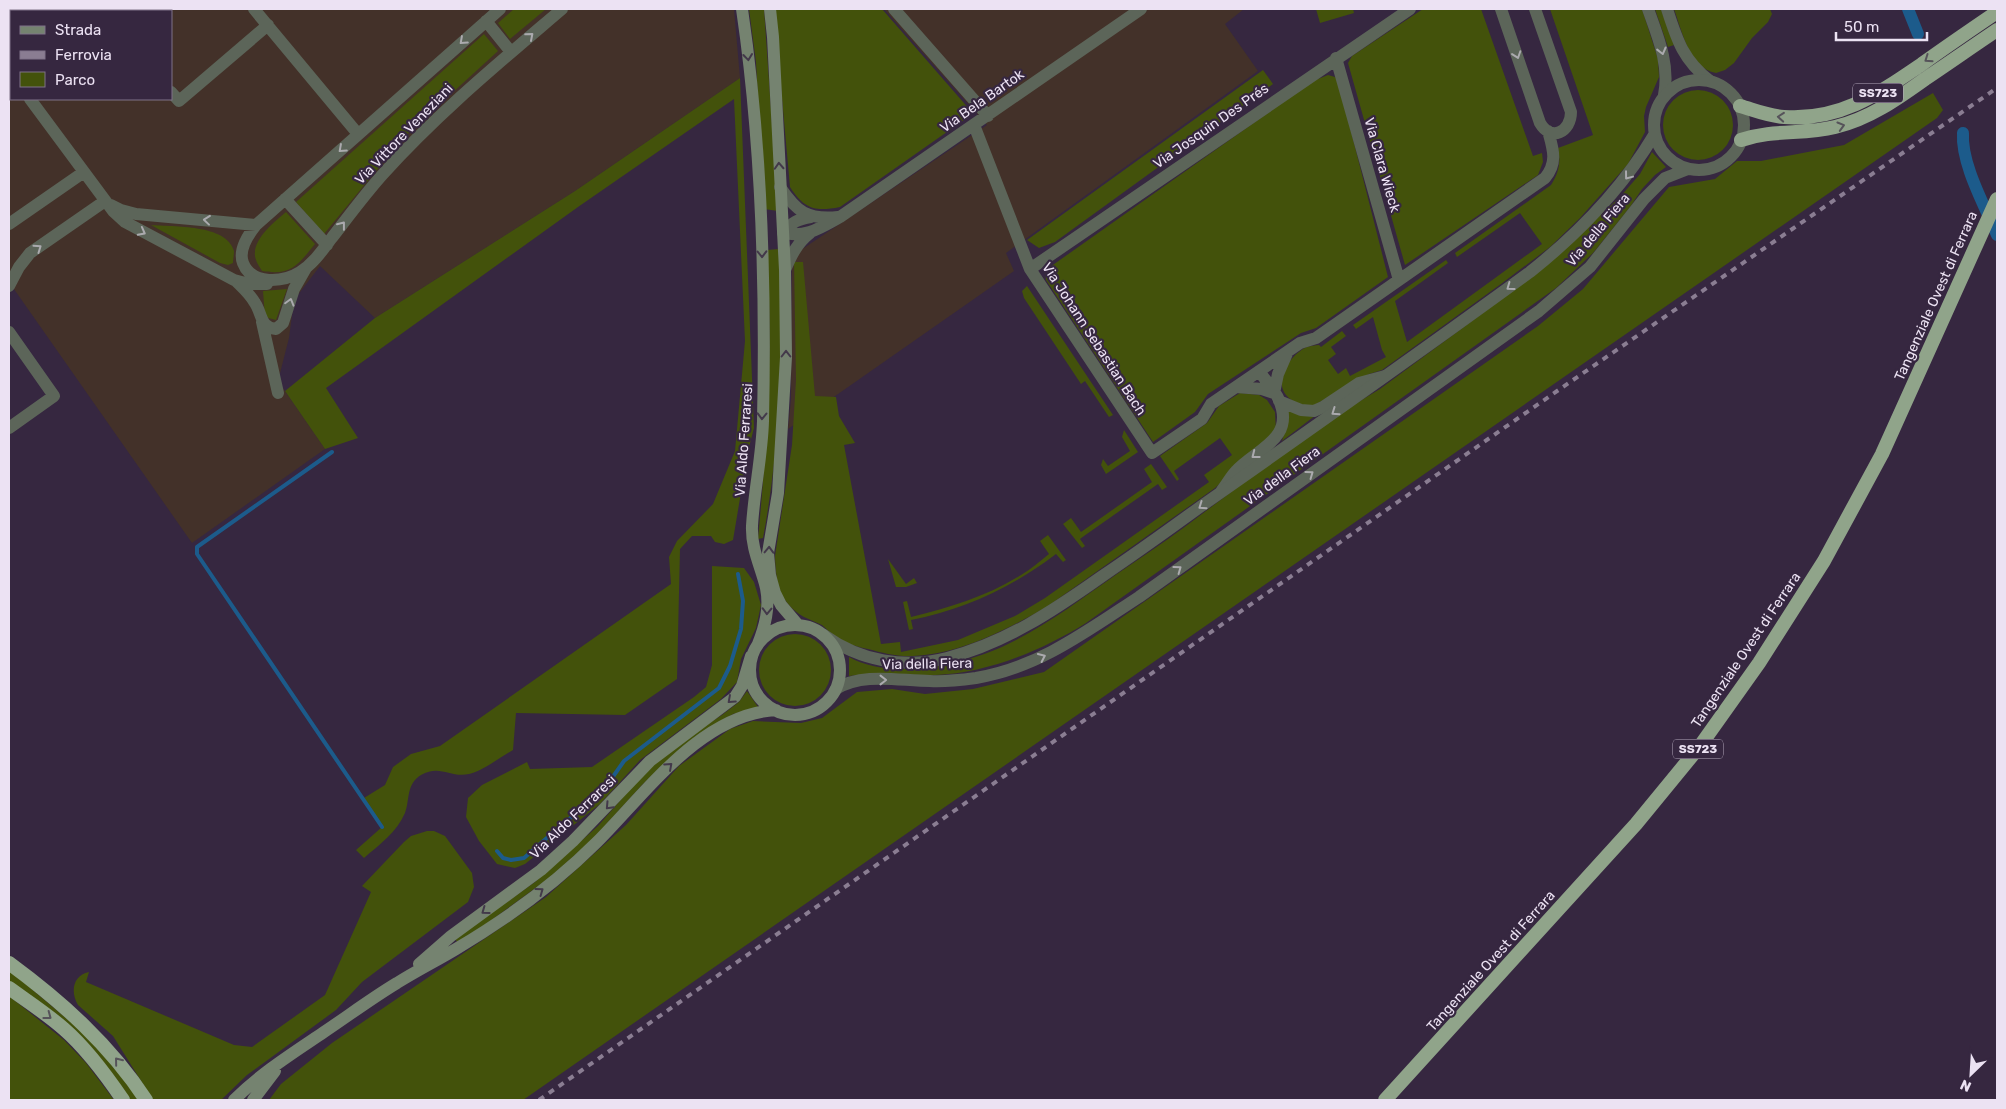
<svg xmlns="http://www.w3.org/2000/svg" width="2006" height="1109" viewBox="0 0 2006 1109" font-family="Rubik,sans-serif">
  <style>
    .industrial { fill: #433129; fill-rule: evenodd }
    .green { fill: #43520b }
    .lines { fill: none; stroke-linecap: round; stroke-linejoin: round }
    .stream { stroke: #1c5b8b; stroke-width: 4 }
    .canal { stroke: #1c5b8b; stroke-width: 12 }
    .minor { stroke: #5c6559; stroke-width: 12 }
    .tertiary { stroke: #5c6559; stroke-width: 12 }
    .secondary { stroke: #758370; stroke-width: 12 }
    .trunk { stroke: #90a48a; stroke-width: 14 }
    .rail { stroke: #8a7d92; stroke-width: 4; stroke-dasharray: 6 6; stroke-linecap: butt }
    .oneway { stroke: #abaaae }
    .oneway2 { stroke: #43394a }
    .oneway3 { stroke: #56535a }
    .labels { text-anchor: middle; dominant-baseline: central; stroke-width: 4.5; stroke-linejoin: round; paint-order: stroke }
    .shield { fill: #362740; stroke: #b5aabd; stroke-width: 1 }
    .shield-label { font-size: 12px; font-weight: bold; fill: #ece2f3 }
    .street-label { font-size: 14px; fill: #ece2f3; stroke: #362740 }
  </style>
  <rect width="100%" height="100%" fill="#362740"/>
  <!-- industrial -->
  <path class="industrial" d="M9,9H734L740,78L575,191L375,318L320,266L294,300L289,338L278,381L325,449L192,543L9,282ZM11,11H171V99H11Z
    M884,9H1244L1225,24L1258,71L1006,253L1014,271L788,429L791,399L792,256L987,125Z"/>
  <!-- green -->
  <path class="green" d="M514,9H546L510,39L498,23Z
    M749,9H764L778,211L764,209L756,62Z
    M774,9H882L970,110L964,120L840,207C815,212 804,209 790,187Z
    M1316,9H1353L1354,13L1320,23Z
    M1423,9H1481L1533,156L1542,153L1543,162L1538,175L1405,265L1348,63L1352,56Z
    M1550,9H1642L1658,59L1659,77L1646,107L1644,116L1645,132L1628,164L1580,218L1550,247L1501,284L1382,370L1369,374L1311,407C1304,405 1294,403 1289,398C1271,383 1290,354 1307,347C1311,346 1315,345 1319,345L1321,347L1342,331L1346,336L1331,347L1336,354L1328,360L1338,374L1346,368L1350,376L1386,357L1382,350L1373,317L1356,329L1353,325L1446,260L1448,263L1395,301L1407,342L1542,244L1520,213L1457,257L1455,253L1551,185C1559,173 1561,162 1558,148L1593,135Z
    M1655,9H1661L1674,45L1668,47Z
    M1674,9H1770L1772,14L1768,22L1752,38L1734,63L1725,70L1716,73C1689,68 1682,31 1674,9Z
    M484,34L498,51L404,137L324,234L296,202Z
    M1263,70L1273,84L1055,242L1039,248L1027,240Z
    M1328,75L1335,77L1339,84L1388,277L1316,328L1301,333L1208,394L1195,412L1153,442L1046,280L1045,272L1050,267L1313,81Z
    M740,78L754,428L748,451L733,540L724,544L715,542L711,536H692L680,549L677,679L625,715L516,713L513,750C501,757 482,771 469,774C450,778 440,764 421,775C406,784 410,800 405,813C397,832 379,845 364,858L356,850L382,827L364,798L385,785L393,767L411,754L440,746L671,584L669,557L677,541L713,504L735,451L745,341L734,99L578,207L326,388L358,438L325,449L285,391L375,318L575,191Z
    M1663 125a35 35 0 1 1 70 0a35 35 0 1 1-70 0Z
    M1933,93L1943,110L1937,118L523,1100H269L281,1084L332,1043L546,897L626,825L679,766L730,729L753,721L801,723L822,718L857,692L892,689L925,694L973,689L1044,672L1538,326L1583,289L1669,187L1715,179L1737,161H1761L1844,145Z
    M1652,152L1666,167L1655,175L1642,189L1630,207L1593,253L1556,288L1086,623C1043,650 988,673 936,675C907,677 878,672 849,676V657C891,681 964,665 1006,645C1046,626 1081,599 1117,574C1140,558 1163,543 1186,526C1249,479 1312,429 1380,389L1541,270L1620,197L1640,174Z
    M286,212L315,244C298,265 291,276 262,271C260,267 257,264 256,260C249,242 274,222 286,212Z
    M151,225C173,227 227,224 234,251C234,255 233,260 233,263L228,265L220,263Z
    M779,249C783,346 781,443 763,538L758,539C767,443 773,347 767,250Z
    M794,262H803L815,396L836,397L839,416L855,443L844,445L881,644L900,642L901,652L958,640L1015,616L1045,598L1209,482L1204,475L1232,455L1220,438L1174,471L1179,479L1177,481L1160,456L1207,423L1219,406L1240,393L1259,395L1267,400L1275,412L1276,431L1215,488L1048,606C1008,629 961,654 913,656C898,657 883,653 868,649C858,647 845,643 836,638C831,634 827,629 822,625C816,622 810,620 804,617C779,602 776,584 775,556L792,445L796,380Z
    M1027,286L1113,415L1109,417L1085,381L1081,384L1024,298L1022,291Z
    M287,289L276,320L265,317L263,291Z
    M1283,406L1316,415L1282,441L1285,430Z
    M1124,430L1138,452L1106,474L1101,465L1103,459L1108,466L1130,451L1122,437Z
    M1151,464L1167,487L1162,490L1158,484L1084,536L1080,539L1085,546L1082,548L1063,524L1071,518L1081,532L1152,482L1144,469Z
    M1048,535L1066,560L1063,562L1056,554C1013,587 964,610 911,620L913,629L909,630L903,602L907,601L911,617C949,608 988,596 1021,575C1031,569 1040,561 1049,554L1040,541Z
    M888,559L906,584L914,578L917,583L906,587H896Z
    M712,566L744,568L754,582L761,605L756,628L741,659L737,682L721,699L640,760L600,804L525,864L515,868L497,864L479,841L466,817L468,798L482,785L527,762L530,769L592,767L694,697L706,687L712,665Z
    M759 670a36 36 0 1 1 72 0a36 36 0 1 1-72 0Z
    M747,691L758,707L733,714L673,755L642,785L591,841L549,878L459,944L455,939L535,882L598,826L645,772L683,740L722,715L739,702Z
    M427,831H434L445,836L472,873L474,887L468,902L362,982L336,1010L247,1075L221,1100H153L113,1036L78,1005C70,992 73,975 89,972L86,982L234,1045L252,1047L325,995L371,892L362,886L404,842L411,836Z
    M9,970L92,1040L140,1100H129L48,1008L9,981Z
    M9,996L64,1040L86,1063L114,1100H9Z"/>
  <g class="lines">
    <!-- stream -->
    <path class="stream" d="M332,452L197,547V554L382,827
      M497,851L503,858L511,860L524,858L564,823L600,795L624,761L719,688L730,666L741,629L743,601L738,574"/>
    <!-- canal -->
    <path class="canal" d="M1908,9L1918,34
      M1963,133C1961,164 1985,206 1997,235"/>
    <!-- minor -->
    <path class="minor" d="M101,9L103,11
      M254,9L358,134
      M500,9L256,225C248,235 238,250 243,263C252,286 284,282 300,272C313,264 322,251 331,239C348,217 365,194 383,174C438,113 500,62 562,9
      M894,9L988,116
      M1501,9L1540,123C1551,142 1571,132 1571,112L1535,9
      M1648,9C1658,37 1670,65 1664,95
      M1667,9C1677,40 1683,60 1710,81
      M486,21L511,52
      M1336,58L1399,280
      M9,69L11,73
      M171,92L179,101L268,25
      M30,99L113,211L125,222L234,280L249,284H267
      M974,125L1030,269L1152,453L1202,419L1211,404L1300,343L1316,338L1545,178C1558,162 1553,149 1548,131
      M780,187C797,212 807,220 838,217
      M285,199L327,245
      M111,205L121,210L136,214L256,225
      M811,217C798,219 792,222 783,233C806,238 820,228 840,217L1141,9
      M9,224L84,172
      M1030,269L1410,9
      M785,270C791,256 797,243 810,233
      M236,281C243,288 250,294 255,303C262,313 260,328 276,329L283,323L294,289L306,268
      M9,286L19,267L30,253L105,201
      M262,322L278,393
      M9,332L54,396L9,428
      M1236,387L1262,389L1274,393L1278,374L1288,351
      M1279,401L1301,410L1314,411L1323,407L1359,383L1385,376
      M1222,490C1227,484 1231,476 1236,471C1256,449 1296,439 1279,400C1275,390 1265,380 1259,371"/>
    <!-- tertiary -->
    <path class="tertiary" d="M1654 125a45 45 0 1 1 90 0a45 45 0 1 1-90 0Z
      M824,635C860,661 905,669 947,658C1005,643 1053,611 1101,577C1135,554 1167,531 1200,507C1311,429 1421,352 1530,272C1579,233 1622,189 1654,135
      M836,689C863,672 900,681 930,681C945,682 961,680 976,678C1038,668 1087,631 1139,597L1539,311L1590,267L1644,199L1665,178L1688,169"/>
    <!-- secondary -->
    <path class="secondary" d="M742,9C762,145 766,283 763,421C762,456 754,491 752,526C751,549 761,567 766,588C770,608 765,626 758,644
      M770,9L773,37L785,270L786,357L778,493L768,553L770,575L775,593L781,605L798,625
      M750 670a45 45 0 1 1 90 0a45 45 0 1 1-90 0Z
      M419,964L451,936L541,870L573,841L650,761L735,697L742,686L751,656
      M234,1100C261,1073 293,1053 324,1032C348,1016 372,998 397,983C416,971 436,961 456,949C505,920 557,882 597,842C646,793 701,714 776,710
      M253,1100L275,1071"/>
    <!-- trunk -->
    <path class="trunk" d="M1740,106C1754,110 1768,116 1784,117C1840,121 1878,94 1922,64C1947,46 1972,29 1997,12
      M1741,140C1774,129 1803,135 1835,127C1869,119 1897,99 1925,79C1949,63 1973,46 1997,30
      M9,963C62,1002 110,1045 146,1100
      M9,988C27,1001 47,1014 64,1029C87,1049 106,1075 123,1100
      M1385,1100L1636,824L1700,746L1759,663L1824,561L1882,454L1997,199"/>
    <!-- rail -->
    <path class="rail" d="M539,1100L1560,389L1997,88"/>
  </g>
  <!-- one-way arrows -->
  <defs><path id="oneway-chevron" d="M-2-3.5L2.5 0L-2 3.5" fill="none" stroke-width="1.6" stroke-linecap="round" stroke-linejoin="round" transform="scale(1.25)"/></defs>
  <g class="oneway">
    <use href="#oneway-chevron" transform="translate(530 36) rotate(-41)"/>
    <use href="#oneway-chevron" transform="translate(463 41) rotate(138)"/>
    <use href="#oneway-chevron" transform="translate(1662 51) rotate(76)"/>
    <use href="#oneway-chevron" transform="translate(1517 55) rotate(71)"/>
    <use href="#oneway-chevron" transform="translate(342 149) rotate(138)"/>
    <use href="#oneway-chevron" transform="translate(1628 176) rotate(127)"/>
    <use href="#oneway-chevron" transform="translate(207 220) rotate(-174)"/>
    <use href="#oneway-chevron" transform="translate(342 225) rotate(-52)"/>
    <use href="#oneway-chevron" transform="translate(142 232) rotate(28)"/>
    <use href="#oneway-chevron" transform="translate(38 248) rotate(-35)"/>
    <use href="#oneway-chevron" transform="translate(1510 287) rotate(144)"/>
    <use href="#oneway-chevron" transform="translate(290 302) rotate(-74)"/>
    <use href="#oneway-chevron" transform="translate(1335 412) rotate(145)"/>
    <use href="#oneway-chevron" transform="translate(1255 455) rotate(142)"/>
    <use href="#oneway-chevron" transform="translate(1310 474) rotate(-36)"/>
    <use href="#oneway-chevron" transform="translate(1202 506) rotate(145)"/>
    <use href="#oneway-chevron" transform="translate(1178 569) rotate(-36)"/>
    <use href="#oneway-chevron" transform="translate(1042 657) rotate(-25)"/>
    <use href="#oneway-chevron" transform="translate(883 680)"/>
  </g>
  <g class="oneway2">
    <use href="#oneway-chevron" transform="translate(748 57) rotate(83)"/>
    <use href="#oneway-chevron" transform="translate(779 166) rotate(-93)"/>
    <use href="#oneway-chevron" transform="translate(762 254) rotate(89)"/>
    <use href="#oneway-chevron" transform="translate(786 354) rotate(-90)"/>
    <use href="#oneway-chevron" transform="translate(762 416) rotate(91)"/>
    <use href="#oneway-chevron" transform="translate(769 550) rotate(-88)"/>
    <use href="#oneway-chevron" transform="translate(767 611) rotate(92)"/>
    <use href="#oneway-chevron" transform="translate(731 700) rotate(138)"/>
    <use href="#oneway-chevron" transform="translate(669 766) rotate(-42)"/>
    <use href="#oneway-chevron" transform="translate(609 806) rotate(133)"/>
    <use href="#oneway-chevron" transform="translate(540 891) rotate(-36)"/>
    <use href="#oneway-chevron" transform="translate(485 911) rotate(144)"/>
  </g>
  <g class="oneway3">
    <use href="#oneway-chevron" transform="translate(1928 59) rotate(145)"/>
    <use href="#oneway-chevron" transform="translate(1781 117) rotate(-175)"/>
    <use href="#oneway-chevron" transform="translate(1841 126) rotate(-16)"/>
    <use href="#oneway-chevron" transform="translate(48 1016) rotate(37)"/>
    <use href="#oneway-chevron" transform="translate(118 1061) rotate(-129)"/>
  </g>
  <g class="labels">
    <!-- shield labels -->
    <g class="shield">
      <rect x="1853" y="83.5" width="50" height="19" rx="4"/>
      <rect x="1673" y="739.5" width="50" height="19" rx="4"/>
    </g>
    <g class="shield-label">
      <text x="1878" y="93">SS723</text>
      <text x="1698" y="749">SS723</text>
    </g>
    <!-- street labels -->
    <g class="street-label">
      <text transform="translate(982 101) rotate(-35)">Via Bela Bartok</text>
      <text transform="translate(1211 126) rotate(-35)">Via Josquin Des Prés</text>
      <text transform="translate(404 134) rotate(-46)">Via Vittore Veneziani</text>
      <text transform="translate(1382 165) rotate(74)">Via Clara Wieck</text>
      <text transform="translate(1598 230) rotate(-50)">Via della Fiera</text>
      <text transform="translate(1936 296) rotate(-66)">Tangenziale Ovest di Ferrara</text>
      <text transform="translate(1094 339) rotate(57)">Via Johann Sebastian Bach</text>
      <text transform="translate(744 440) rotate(-86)">Via Aldo Ferraresi</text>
      <text transform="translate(1282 476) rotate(-36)">Via della Fiera</text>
      <text transform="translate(1746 650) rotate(-56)">Tangenziale Ovest di Ferrara</text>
      <text transform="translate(927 664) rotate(-1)">Via della Fiera</text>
      <text transform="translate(573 817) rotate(-44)">Via Aldo Ferraresi</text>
      <text transform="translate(1491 961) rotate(-48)">Tangenziale Ovest di Ferrara</text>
    </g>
  </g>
  <!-- border -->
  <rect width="2006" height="1109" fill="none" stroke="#ece2f3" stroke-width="20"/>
  <!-- legend -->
  <rect x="10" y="10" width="162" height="90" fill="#362740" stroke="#7f7288"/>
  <rect x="20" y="26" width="25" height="8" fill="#758370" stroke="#7f7288"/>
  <text x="55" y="35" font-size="15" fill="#ece2f3">Strada</text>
  <rect x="20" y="51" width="25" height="8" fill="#8a7d92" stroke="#7f7288"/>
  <text x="55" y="60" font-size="15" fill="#ece2f3">Ferrovia</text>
  <rect x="20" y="72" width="25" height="15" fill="#43520b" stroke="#7f7288"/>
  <text x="55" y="85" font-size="15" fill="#ece2f3">Parco</text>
  <!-- north arrow -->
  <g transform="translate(1971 1074) rotate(205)" stroke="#362740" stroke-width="4" paint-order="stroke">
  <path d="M0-4L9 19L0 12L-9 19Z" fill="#ece2f3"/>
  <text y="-8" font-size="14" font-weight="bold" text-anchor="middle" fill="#ece2f3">N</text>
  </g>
  <!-- scale -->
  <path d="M1836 32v8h91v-8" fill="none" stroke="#ece2f3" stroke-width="2.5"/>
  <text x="1844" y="32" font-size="15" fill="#ece2f3" stroke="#362740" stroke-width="4" paint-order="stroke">50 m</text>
</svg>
